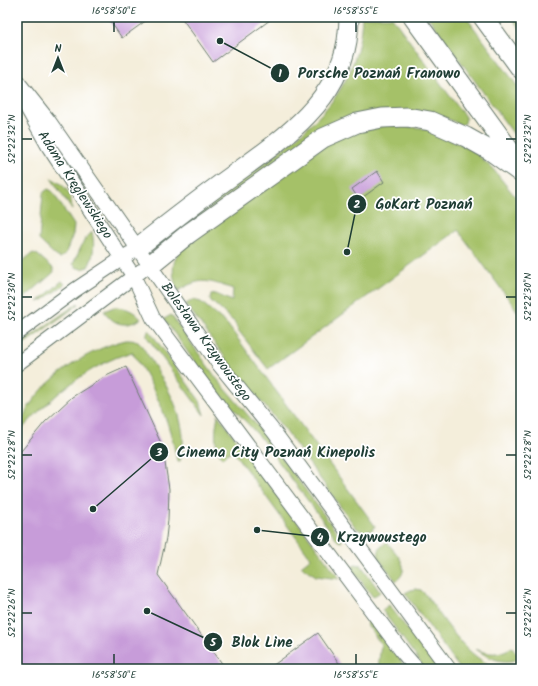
<svg xmlns="http://www.w3.org/2000/svg" width="538" height="686" viewBox="0 0 538 686" font-family="Kalam,sans-serif">
  <style>
    .green { fill: #a5c168; stroke: #627f4e }
    .building { fill: #c79cd9 }
    .lines { fill: none; stroke-linecap: round; stroke-linejoin: round }
    .minor-casing { stroke: #6a7b6e; stroke-width: 16 }
    .secondary-casing { stroke: #6a7b6e; stroke-width: 21 }
    .minor { stroke: #fff; stroke-width: 14 }
    .secondary { stroke: #fff; stroke-width: 19 }
    .ticks { fill: none; stroke: #1f3d34; stroke-width: 1.5 }
    .labels { text-anchor: middle; dominant-baseline: central; stroke-width: 3.5; stroke-linejoin: round; paint-order: stroke }
    .street-label { font-size: 14px; fill: #1f3d34; stroke: #fff }
    .leader { fill: none; stroke: #1f3d34; stroke-width: 1.5 }
    .callout-dot { fill: #1f3d34; stroke: #fff; stroke-width: 1.5 }
    .mark-label { font-size: 12px; text-anchor: middle; font-weight: bold; fill: #fff }
    .callout-label { font-size: 15px; text-anchor: middle; font-weight: bold; fill: #1f3d34; stroke: #fff; stroke-width: 3.5; stroke-linejoin: round; paint-order: stroke }
    .neatline { fill: none; stroke: #1f3d34; stroke-width: 1.5 }
    .ticks-label { font-size: 10px; text-anchor: middle; fill: #1f3d34 }
  </style>
  <rect width="100%" height="100%" fill="#fff"/>
  <filter id="ink" filterUnits="userSpaceOnUse"><feTurbulence type="fractalNoise" baseFrequency=".025" numOctaves="2"/><feDisplacementMap in="SourceGraphic" scale="8" xChannelSelector="R" yChannelSelector="G"/><feConvolveMatrix kernelMatrix="1 2 1 2 8 2 1 2 1" color-interpolation-filters="sRGB"/></filter>
  <filter id="wash" filterUnits="userSpaceOnUse"><feTurbulence type="fractalNoise" baseFrequency=".012" numOctaves="4" result="noise"/><feDisplacementMap in="SourceGraphic" scale="16" xChannelSelector="R" yChannelSelector="G"/><feGaussianBlur stdDeviation="0.9" result="paint"/><feColorMatrix in="noise" values="0 0 0 0 0 0 0 0 0 0 0 0 0 0 0 0 0 1.4 0 .05"/><feComposite in="paint" operator="in"/></filter>
  <g filter="url(#wash)">
    <rect width="100%" height="100%" fill="#f4eedb"/>
    <!-- green -->
    <path class="green" d="M362,17H392L463,114L466,118L465,123L462,125L443,117H348L331,124L160,246H158L159,241C190,218 221,196 252,172C309,129 358,95 362,17Z
      M428,17H466L521,91V144Z
      M511,17H521V30Z
      M387,125L422,128L467,147L478,155L493,169L521,204V316L458,230L268,369L238,330L234,321H233L210,300L211,295L216,294L232,301L233,289C209,281 201,276 178,291C172,277 171,264 179,251L312,153L342,136Z
      M51,178C67,186 71,193 72,210Z
      M48,189L52,191L74,225L73,234L65,255L60,258L56,256L39,240L43,194L44,192Z
      M92,232C95,245 94,256 88,267C82,270 77,269 73,264L85,239Z
      M33,253L38,255L53,268L54,272L22,300L17,296V265Z
      M62,281L65,284L43,300L38,302Z
      M193,300L201,302L227,324L375,526L372,530L364,532L356,528L285,430L232,367L186,304Z
      M78,303L79,304L17,349V346Z
      M114,307C125,307 133,310 141,319C125,328 114,325 104,311Z
      M171,315L217,379L265,435L339,535L342,542L338,541L336,538L260,437L209,382L164,319Z
      M149,330L200,401L204,415L147,337V333Z
      M126,340C130,340 134,340 138,342C143,346 146,353 149,357C161,377 177,401 181,424C184,436 184,449 180,461H177C170,421 154,386 132,352C88,365 51,397 21,430H19C28,388 86,349 126,340Z
      M218,415L340,579L316,576L301,566L311,558L232,450L222,458C213,444 215,430 218,415Z
      M387,542C396,554 413,568 396,581L379,559C377,551 380,546 387,542Z
      M355,564L361,565L380,592L373,597L353,570V567Z
      M416,589L421,590L425,594C446,621 479,683 521,665V669H460L405,593L411,590Z
      M389,605L438,669H425L382,610Z
      M371,617L389,642L406,669H378L381,644L368,626L367,622Z
      M512,647L520,658C505,666 488,658 476,649C488,655 500,655 512,647Z"/>
    <g id="blocks">
      <!-- building -->
      <path class="building" d="M107,17H151L122,38Z
        M181,17H274L213,62Z
        M377,171L384,182L359,200L352,189Z
        M126,367L160,441L165,463L169,489L168,520L166,538L158,575L226,669H17V456L45,422L72,397L106,376Z
        M318,633L343,669H268Z"/>
    </g>
  </g>
  <g filter="url(#ink)">
    <use href="#blocks" fill-opacity="0" stroke="#6a7b6e" stroke-width="1"/>
    <g class="lines">
      <!-- minor casing -->
      <g class="minor-casing">
        <path id="minor" d="M17,81L48,120L218,363L274,432L449,669
          M21,97L49,147L134,277L153,318L404,654L417,669
          M17,333L75,290L129,254
          M17,364L141,271"/>
      </g>
      <!-- secondary casing -->
      <g class="secondary-casing">
        <path id="secondary" d="M413,17L521,166
          M483,17L521,69
          M137,248C165,226 193,204 222,183C272,146 336,108 347,41C348,33 349,25 349,17
          M150,265L188,234L323,138L357,123L382,118L407,117L430,121L466,137L491,151L521,173"/>
      </g>
      <!-- minor -->
      <use href="#minor" class="minor"/>
      <!-- secondary -->
      <use href="#secondary" class="secondary"/>
    </g>
  </g>
  <!-- ticks -->
  <path class="ticks" d="M114,22V32M356,22V32M22,139H32M506,139H516M22,297H32M506,297H516M22,455H32M506,455H516M22,613H32M506,613H516M114,654V664M356,654V664"/>
  <g class="labels">
    <!-- street labels -->
    <g class="street-label">
      <text transform="translate(75 185) rotate(57)">Adama Kręglewskiego</text>
      <text transform="translate(206 342) rotate(54)">Bolesława Krzywoustego</text>
    </g>
  </g>
  <!-- callouts -->
  <path class="leader" d="M220 41L280 73M347 252L357 204M93 509L159 452M257 530L320 537M147 611L213 642"/>
  <g class="callout-dot">
    <circle cx="220" cy="41" r="4"/>
    <circle cx="347" cy="252" r="4"/>
    <circle cx="93" cy="509" r="4"/>
    <circle cx="257" cy="530" r="4"/>
    <circle cx="147" cy="611" r="4"/>
    <circle cx="280" cy="73" r="10"/>
    <circle cx="357" cy="204" r="10"/>
    <circle cx="159" cy="452" r="10"/>
    <circle cx="320" cy="537" r="10"/>
    <circle cx="213" cy="642" r="10"/>
  </g>
  <g class="mark-label">
    <text x="280" y="77">1</text>
    <text x="357" y="208">2</text>
    <text x="159" y="456">3</text>
    <text x="320" y="541">4</text>
    <text x="213" y="646">5</text>
  </g>
  <g class="callout-label">
    <text x="379" y="78">Porsche Poznań Franowo</text>
    <text x="424" y="209">GoKart Poznań</text>
    <text x="276" y="457">Cinema City Poznań Kinepolis</text>
    <text x="382" y="542">Krzywoustego</text>
    <text x="262" y="647">Blok Line</text>
  </g>
  <!-- margin -->
  <rect width="538" height="686" fill="none" stroke="#fff" stroke-width="44"/>
  <!-- north arrow -->
  <g transform="translate(58 58)" stroke="#ffffff" stroke-width="3" paint-order="stroke">
  <path d="M0-3L7 15L0 10L-7 15Z" fill="#1f3d34"/>
  <text y="-6" font-size="11" font-weight="bold" text-anchor="middle" fill="#1f3d34">N</text>
  </g>
  <rect x="22" y="22" width="494" height="642" class="neatline"/>
  <g class="ticks-label">
    <text x="114" y="14">16°58'50"E</text>
    <text x="356" y="14">16°58'55"E</text>
    <text transform="translate(11 139) rotate(-90)" y="4">52°22'32"N</text>
    <text transform="translate(527 139) rotate(-90)" y="4">52°22'32"N</text>
    <text transform="translate(11 297) rotate(-90)" y="4">52°22'30"N</text>
    <text transform="translate(527 297) rotate(-90)" y="4">52°22'30"N</text>
    <text transform="translate(11 455) rotate(-90)" y="4">52°22'28"N</text>
    <text transform="translate(527 455) rotate(-90)" y="4">52°22'28"N</text>
    <text transform="translate(11 613) rotate(-90)" y="4">52°22'26"N</text>
    <text transform="translate(527 613) rotate(-90)" y="4">52°22'26"N</text>
    <text x="114" y="678">16°58'50"E</text>
    <text x="356" y="678">16°58'55"E</text>
  </g>
</svg>
